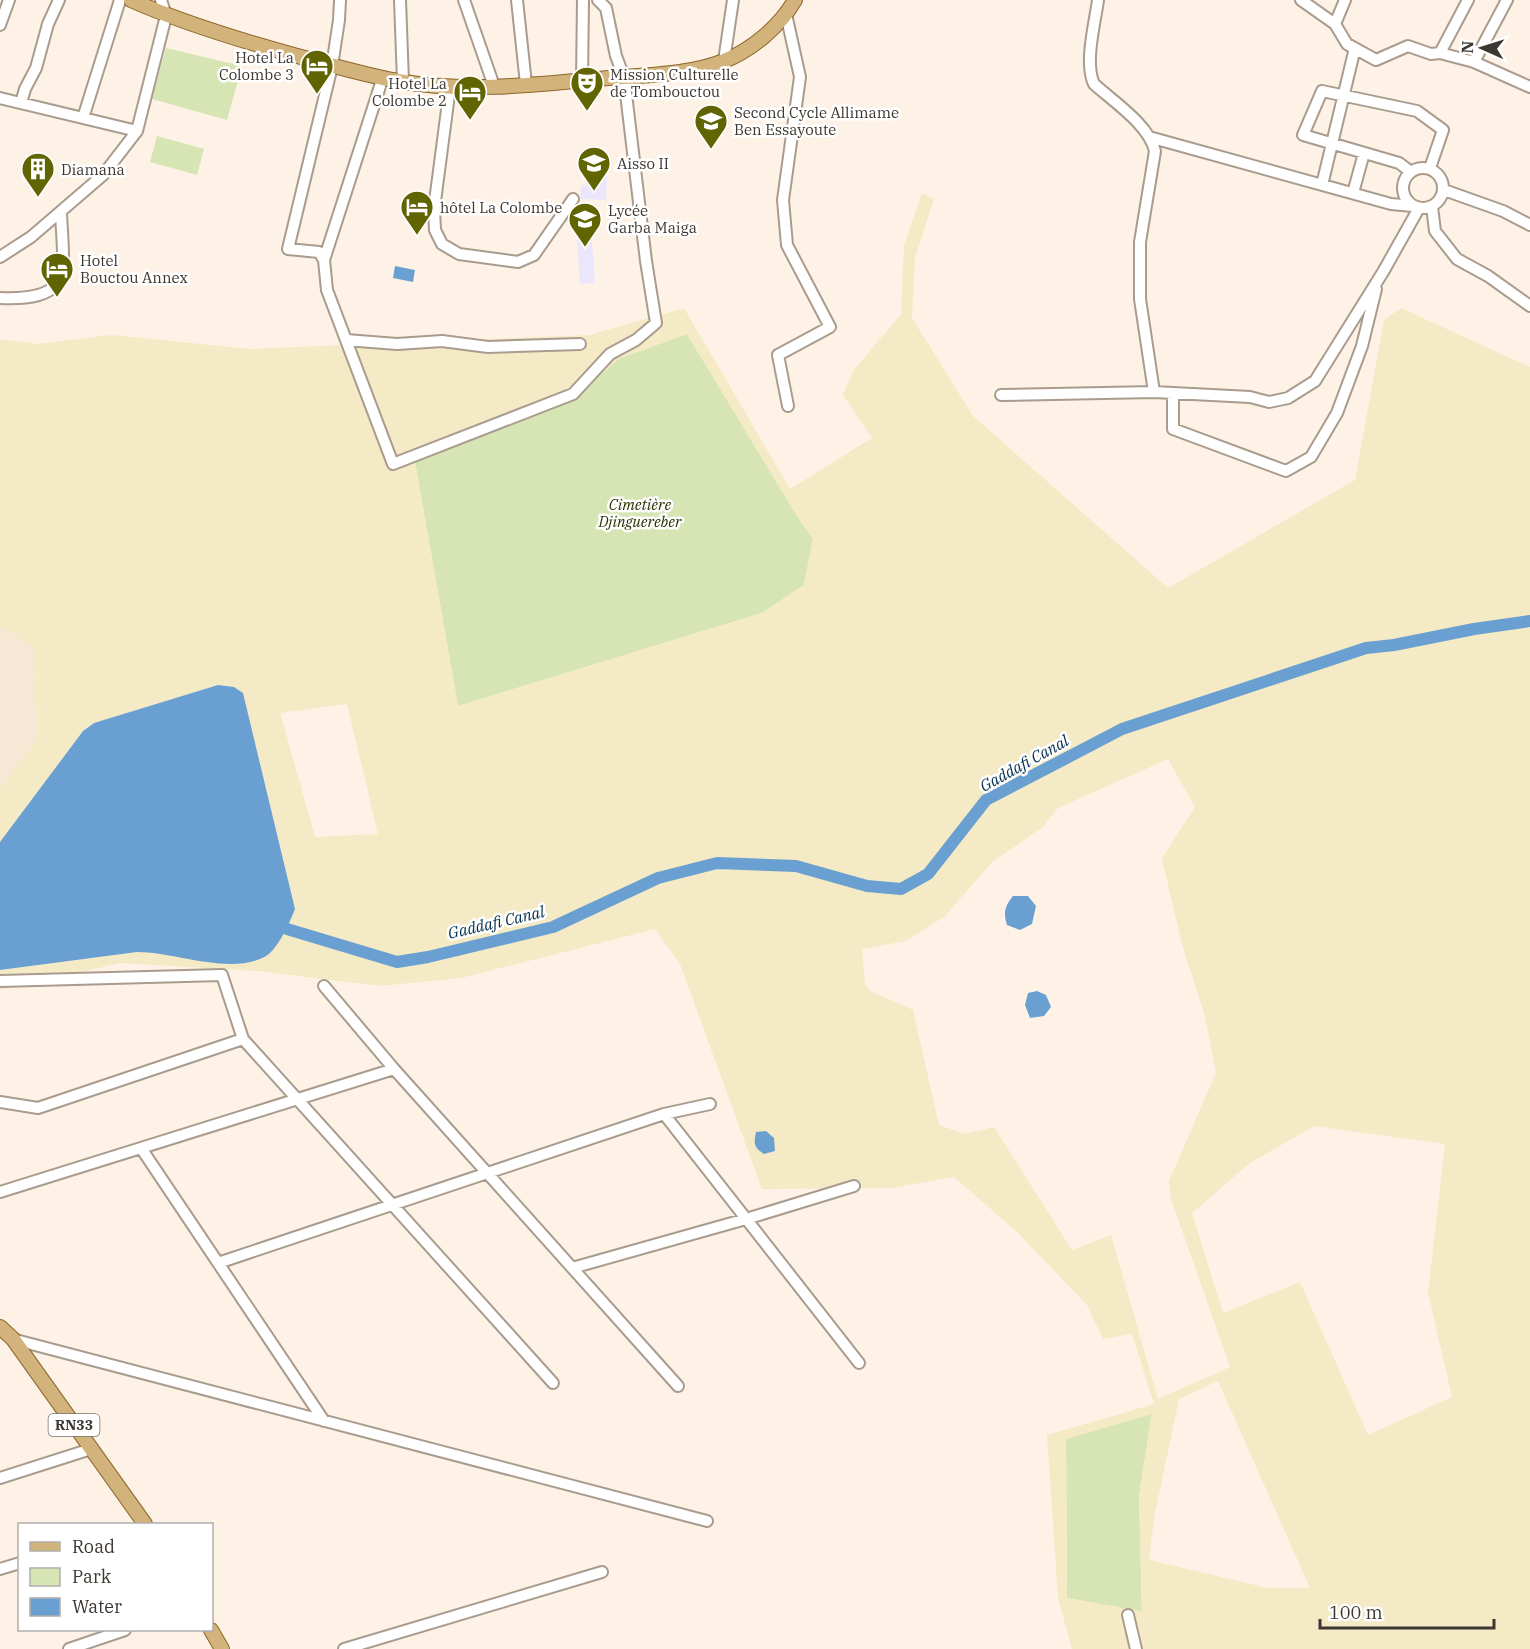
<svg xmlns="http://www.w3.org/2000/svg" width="1530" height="1649" viewBox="0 0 1530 1649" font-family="'IBM Plex Serif',serif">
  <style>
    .commercial { fill: #f6e8d5 }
    .education { fill: #ece6fc }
    .green { fill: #d7e5b4 }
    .sand { fill: #f4eac5; fill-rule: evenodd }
    .water { fill: #6aa0d1 }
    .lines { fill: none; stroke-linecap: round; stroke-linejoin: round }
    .canal { stroke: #6aa0d1; stroke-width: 12 }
    .minor-casing { stroke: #a99c8e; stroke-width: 14 }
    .major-casing { stroke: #8b662a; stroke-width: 16 }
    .minor { stroke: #fff; stroke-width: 10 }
    .major { stroke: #d3b37c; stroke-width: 14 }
    .labels { text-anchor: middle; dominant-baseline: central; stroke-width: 5; stroke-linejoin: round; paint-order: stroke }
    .shield { fill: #fff; stroke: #777370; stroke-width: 1.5 }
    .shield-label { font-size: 14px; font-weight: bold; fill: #3d3732 }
    .poi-label { font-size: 15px; fill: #3d3732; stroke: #fff; text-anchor: start }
    .park-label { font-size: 15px; font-style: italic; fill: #293200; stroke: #fff }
    .water-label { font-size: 16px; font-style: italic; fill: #053050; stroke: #fff }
  </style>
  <rect width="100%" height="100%" fill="#fef2e6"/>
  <!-- commercial -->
  <path class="commercial" d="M0,626L35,647L37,740L0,787Z"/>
  <!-- education -->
  <path class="education" d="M595,176L607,177L606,200L580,199L581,185L595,186Z
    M590,213L595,283L580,284L575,214Z"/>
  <!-- green -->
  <path class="green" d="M166,48L242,66L227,120L152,99Z
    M157,136L204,149L197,175L150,162Z
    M687,334L797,516L813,539L804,585L762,613L458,706L415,462L570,400L620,358Z
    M1152,1413L1139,1496L1142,1612L1067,1598L1066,1439Z"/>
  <!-- sand -->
  <path class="sand" d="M922,193L934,199L915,258L912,318L973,416L1168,588L1355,480L1384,320L1401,308L1530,367V1649H1072L1058,1598L1047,1435L1154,1404L1132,1334L1103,1339L1087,1305L1017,1232L954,1177L891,1188L762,1189L680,964L655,929L461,978L380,986L258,971L121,963L0,990V970L137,952H156L220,963L241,964L295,909L243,693L234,687L218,685L94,723L83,731L0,842V787L37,740L35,648L0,626V339L36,344L111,335L250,349L589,335L684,308L790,489L872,438L843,395L853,371L901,314L904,245ZM687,334L797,516L813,539L804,585L762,613L458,706L415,462L570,400L620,358ZM347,704L378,834L315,837L280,713ZM1168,759L1195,807L1162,858L1181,941L1204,1013L1216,1073L1169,1181L1171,1199L1230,1367L1158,1399L1111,1235L1072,1250L994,1127L965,1134L939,1125L913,1010L870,991L865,984L862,949L906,941L945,916L992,862L1043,827L1058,808ZM1314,1126L1445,1144L1428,1293L1452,1397L1368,1435L1300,1282L1223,1313L1192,1213L1250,1163ZM1218,1381L1310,1588H1268L1149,1560L1154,1518L1179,1399ZM1152,1414L1139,1496L1142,1611L1067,1598L1066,1439Z"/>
  <!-- water -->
  <path class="water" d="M395,266L415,270L413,282L393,278Z
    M218,685L234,687L243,693L295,909C290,922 278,949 266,956C232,976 175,952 137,952L0,970V842L83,731L94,723Z
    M1013,896H1028L1036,906L1032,924L1020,930L1007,925C1003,912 1005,906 1013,896Z
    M1037,991L1046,995L1051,1007L1044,1016L1030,1018L1025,1005L1028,993Z
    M766,1131L774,1138L775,1151L764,1154C753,1147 754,1143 756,1132Z"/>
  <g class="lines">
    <!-- canal -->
    <path class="canal" d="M287,929L397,962L428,957L553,927L658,878L717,863L796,866L867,886L901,889L928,874L986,800L1122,729L1366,648L1394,645L1474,629L1530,621"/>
    <!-- minor casing -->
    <g class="minor-casing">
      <path id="minor" d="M400,0L403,82
        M464,0L494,86
        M517,0L526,84
        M1098,0C1095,23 1084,63 1094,84C1114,102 1149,125 1155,151L1140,242V299L1154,392L1250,397L1269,402L1288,398L1315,381L1383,272L1419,208
        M1301,0L1335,24L1347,44L1376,60L1408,46L1431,54L1440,53L1468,0
        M786,14L800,77L783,200L787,245L830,327L778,355L788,406
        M1335,24L1345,0
        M0,25L9,0
        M1440,53L1474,62L1530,87
        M724,61L733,0
        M1474,62L1507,0
        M383,77L324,260L327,290L393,464L573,394L610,354L636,340L656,323L646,261L624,77L616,56L606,8L598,0
        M582,80L583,0
        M450,87L434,209L435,230L442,244L459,254L518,262L534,255L573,199
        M0,98L137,131
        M21,103L25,89L36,68L48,24L59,0
        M83,118L120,0
        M1149,137L1391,204L1413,206
        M1403 188a20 20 0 1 1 40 0a20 20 0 1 1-40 0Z
        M1411,172L1399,163L1303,135L1322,91L1417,111L1443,130L1430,168
        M1322,185L1355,48
        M1444,190L1503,211L1530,225
        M1353,193L1364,153
        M1432,207L1435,231L1457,259L1488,276L1530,306
        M0,257L31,237L103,175L137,131L166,16L161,0
        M324,260L319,252L288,249L332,66L339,20L340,0
        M0,298C76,301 63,270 61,212
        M346,340L397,344L442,341L488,347L580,344
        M1173,394V429L1286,471L1311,457L1337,413L1362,346L1376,289
        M1001,395L1154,392
        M0,981L222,975L243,1039L553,1383
        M324,986L394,1069L678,1386
        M0,1102L38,1108L243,1039
        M664,1114L859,1363
        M141,1148L324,1421
        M0,1192L394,1069
        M218,1263L664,1114L710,1104
        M572,1268L746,1219L854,1186
        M12,1339L707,1521
        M0,1478L91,1449
        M0,1569L20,1563
        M1128,1615L1136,1649
        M69,1649L125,1630
        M344,1649L602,1572"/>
    </g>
    <!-- major casing -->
    <g class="major-casing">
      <path id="major" d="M131,0C183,23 236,39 290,54C328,64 366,76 404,82C471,93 541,84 608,78C645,75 689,75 724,61C752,50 780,26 795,0
        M0,1327L13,1339L145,1524
        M211,1630L222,1649"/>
    </g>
    <!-- minor -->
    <use href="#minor" class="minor"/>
    <!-- major -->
    <use href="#major" class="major"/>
  </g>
  <!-- icons -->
  <defs>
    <g id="hotel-pin" transform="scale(1.725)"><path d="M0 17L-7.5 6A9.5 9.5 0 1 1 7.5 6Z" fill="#606502" stroke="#fff"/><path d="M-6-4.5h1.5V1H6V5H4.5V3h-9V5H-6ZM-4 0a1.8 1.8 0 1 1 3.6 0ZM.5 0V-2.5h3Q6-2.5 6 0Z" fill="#fff"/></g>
    <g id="theatre-pin" transform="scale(1.725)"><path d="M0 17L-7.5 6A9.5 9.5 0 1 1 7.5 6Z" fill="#606502" stroke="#fff"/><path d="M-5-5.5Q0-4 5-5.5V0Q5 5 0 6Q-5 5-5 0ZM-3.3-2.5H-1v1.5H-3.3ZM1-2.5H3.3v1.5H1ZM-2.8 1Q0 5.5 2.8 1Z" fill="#fff"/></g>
    <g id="school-pin" transform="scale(1.725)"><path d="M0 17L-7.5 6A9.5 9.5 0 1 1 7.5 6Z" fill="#606502" stroke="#fff"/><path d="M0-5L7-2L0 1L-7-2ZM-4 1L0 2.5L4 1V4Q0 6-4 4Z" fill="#fff"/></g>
    <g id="building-pin" transform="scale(1.725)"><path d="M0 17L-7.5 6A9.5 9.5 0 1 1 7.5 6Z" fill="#606502" stroke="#fff"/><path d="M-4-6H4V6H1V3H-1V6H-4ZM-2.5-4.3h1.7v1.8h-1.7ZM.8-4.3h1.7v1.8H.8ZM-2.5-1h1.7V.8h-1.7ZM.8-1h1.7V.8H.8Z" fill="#fff"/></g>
  </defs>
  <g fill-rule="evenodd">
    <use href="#hotel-pin" x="317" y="66"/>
    <use href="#theatre-pin" x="587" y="83"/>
    <use href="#hotel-pin" x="470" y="92"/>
    <use href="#school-pin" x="711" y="121"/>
    <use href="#school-pin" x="594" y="163"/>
    <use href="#building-pin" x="38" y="169"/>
    <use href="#hotel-pin" x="417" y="207"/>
    <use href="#school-pin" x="585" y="219"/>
    <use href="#hotel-pin" x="57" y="269"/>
  </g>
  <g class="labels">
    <!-- shield labels -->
    <rect class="shield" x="48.5" y="1414" width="51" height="22" rx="4.5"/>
    <g class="shield-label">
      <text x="74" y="1425">RN33</text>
    </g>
    <!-- poi labels -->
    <g class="poi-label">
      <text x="294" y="57" text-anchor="end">Hotel La<tspan x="294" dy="17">Colombe 3</tspan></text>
      <text x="610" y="74">Mission Culturelle<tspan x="610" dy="17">de Tombouctou</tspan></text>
      <text x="447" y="83" text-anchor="end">Hotel La<tspan x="447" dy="17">Colombe 2</tspan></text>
      <text x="734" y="112">Second Cycle Allimame<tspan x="734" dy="17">Ben Essayoute</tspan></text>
      <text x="617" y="163">Aisso II</text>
      <text x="61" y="169">Diamana</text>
      <text x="440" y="207">hôtel La Colombe</text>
      <text x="608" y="210">Lycée<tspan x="608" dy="17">Garba Maiga</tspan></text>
      <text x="80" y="260">Hotel<tspan x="80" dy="17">Bouctou Annex</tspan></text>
    </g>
    <!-- park labels -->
    <g class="park-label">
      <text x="640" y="504">Cimetière<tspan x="640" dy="17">Djinguereber</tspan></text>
    </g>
    <!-- water labels -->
    <g class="water-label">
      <text transform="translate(1024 763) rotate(-29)">Gaddafi Canal</text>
      <text transform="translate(496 922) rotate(-13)">Gaddafi Canal</text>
    </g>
  </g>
  <!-- legend -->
  <rect x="18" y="1523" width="195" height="108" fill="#ffffff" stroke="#b1afad" stroke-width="1.5"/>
  <rect x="30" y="1542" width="30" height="9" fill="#d3b37c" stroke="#b1afad" stroke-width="1.5"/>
  <text x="72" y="1553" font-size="18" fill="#3d3732">Road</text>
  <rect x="30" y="1568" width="30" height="18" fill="#d7e5b4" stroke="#b1afad" stroke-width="1.5"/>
  <text x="72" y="1583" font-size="18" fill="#3d3732">Park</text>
  <rect x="30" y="1598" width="30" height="18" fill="#6aa0d1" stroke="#b1afad" stroke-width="1.5"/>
  <text x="72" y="1613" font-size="18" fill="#3d3732">Water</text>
  <!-- north arrow -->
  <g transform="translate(1482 48) rotate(273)" stroke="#ffffff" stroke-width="4.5" paint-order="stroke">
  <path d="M0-4.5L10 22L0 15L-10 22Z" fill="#3d3732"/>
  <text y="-9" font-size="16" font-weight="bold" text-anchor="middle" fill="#3d3732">N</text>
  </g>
  <!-- scale -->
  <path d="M1320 1619v9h174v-9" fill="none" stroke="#3d3732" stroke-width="3"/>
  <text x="1329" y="1619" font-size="18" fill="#3d3732" stroke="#ffffff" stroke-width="4.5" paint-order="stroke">100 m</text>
</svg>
